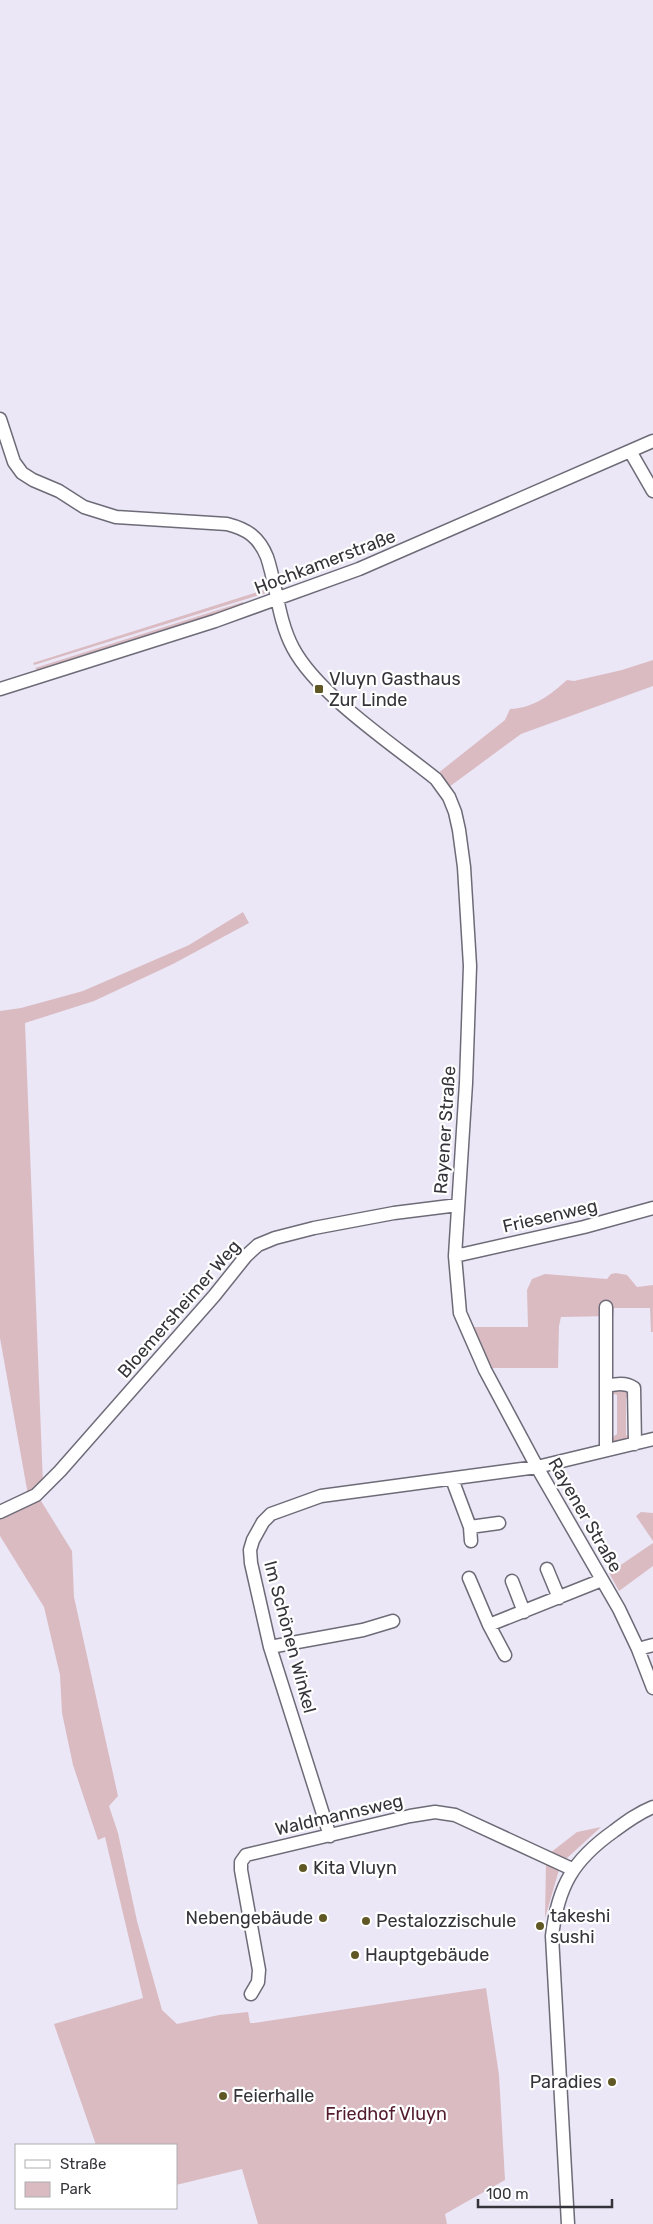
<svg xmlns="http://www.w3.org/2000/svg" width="653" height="2224" viewBox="0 0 653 2224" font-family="Rubik,sans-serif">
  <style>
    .green { fill: #dabbc2 }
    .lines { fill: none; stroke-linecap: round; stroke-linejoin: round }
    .minor-casing { stroke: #6e6b78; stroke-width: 15 }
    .minor { stroke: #fff; stroke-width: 12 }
    .poi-dot { fill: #605824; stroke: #fff; stroke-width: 2 }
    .labels { text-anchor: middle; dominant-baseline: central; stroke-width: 4.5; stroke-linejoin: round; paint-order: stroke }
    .street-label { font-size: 18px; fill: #35343a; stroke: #fff }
    .poi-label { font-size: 18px; fill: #35343a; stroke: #fff; text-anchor: start }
    .park-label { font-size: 18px; fill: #531c2e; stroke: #fff }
  </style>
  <rect width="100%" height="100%" fill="#ebe7f6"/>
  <!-- green -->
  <path class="green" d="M197,525C230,526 254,525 265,562C268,571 272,583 269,592L34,665L33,663L267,589C265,535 244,529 197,525Z
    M243,602L245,607L38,671L35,668Z
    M653,660V686L521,734L449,787L437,774L505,720L510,709C534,708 550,695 567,680L574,681L622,670Z
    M243,912L249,923L173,964L94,1001L25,1023L43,1485L28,1495L0,1338V1011L21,1008L83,991L189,945Z
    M616,1273L627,1275L637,1287L653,1285V1332H651L650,1308H614L613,1316L561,1317L559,1326L558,1368H491L474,1327H528L527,1290L532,1279L545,1274L607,1279L611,1274Z
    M620,1386L631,1393L626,1398V1435L628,1436L631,1433L633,1437L610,1442V1439L617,1434V1395L615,1394L610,1396L613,1390Z
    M38,1496L72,1551L74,1597L118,1796L109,1806L118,1833L137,1921L162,2010L177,2024L219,2015L248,2012L250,2023H254L486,1988L499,2075L505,2180L445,2214L447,2224H258L242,2169L176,2185V2145H96L54,2024L143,1998L105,1837L98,1840L73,1765L62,1713L60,1675L44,1607L0,1536V1514Z
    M641,1512L653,1513V1541L636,1516Z
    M653,1543V1566L619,1591L609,1573Z
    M601,1827L566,1859L550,1853L577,1832Z
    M546,1863L559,1870L545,1918Z"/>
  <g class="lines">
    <!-- minor casing -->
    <g class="minor-casing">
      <path id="minor" d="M0,419L14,462L22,473L33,480L59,491L84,507L116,517L227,524C247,529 259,537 267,557C277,587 278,620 293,648C318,695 394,745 436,779L449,797L455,812L459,830L464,867L470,966L466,1083L455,1256L460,1313L485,1370L537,1467L619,1609L638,1649L653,1688
        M630,451L653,491
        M0,689L215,621L359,569L653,441
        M455,1256L584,1227L653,1208
        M606,1307V1386
        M606,1450V1386C616,1384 625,1382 634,1388L635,1444
        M452,1479L470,1527L471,1541
        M0,1512L36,1495L60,1471L214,1296L246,1256L258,1245L275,1238L314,1228L394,1213L458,1205
        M470,1527L499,1523
        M547,1569L559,1598
        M469,1578L489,1625L602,1580
        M512,1581L524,1612
        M489,1625L505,1655
        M270,1647L363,1630L393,1621
        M638,1649L653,1645
        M330,1836L270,1647L251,1563L250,1550L253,1540L263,1522L271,1514L321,1496L537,1467L653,1439
        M251,1994L258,1982L259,1970L241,1870V1862L246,1855L410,1816L435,1812L455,1815L572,1869
        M568,2224L552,1936C558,1886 573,1860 614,1831C626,1822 638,1813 653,1807"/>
    </g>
    <!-- minor -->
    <use href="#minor" class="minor"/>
  </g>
  <!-- markers -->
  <g class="poi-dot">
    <rect x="314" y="684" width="10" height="10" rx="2.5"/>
    <circle cx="303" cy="1868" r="5"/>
    <circle cx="323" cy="1918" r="5"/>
    <circle cx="366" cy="1921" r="5"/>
    <circle cx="540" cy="1926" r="5"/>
    <circle cx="355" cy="1955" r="5"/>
    <circle cx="612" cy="2082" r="5"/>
    <circle cx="223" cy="2096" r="5"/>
  </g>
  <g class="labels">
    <!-- street labels -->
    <g class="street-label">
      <text transform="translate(325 562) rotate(-21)">Hochkamerstraße</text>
      <text transform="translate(445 1130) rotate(-86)">Rayener Straße</text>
      <text transform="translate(550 1216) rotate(-13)">Friesenweg</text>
      <text transform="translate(179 1309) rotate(-49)">Bloemersheimer Weg</text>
      <text transform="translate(585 1515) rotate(60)">Rayener Straße</text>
      <text transform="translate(290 1637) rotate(75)">Im Schönen Winkel</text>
      <text transform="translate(339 1815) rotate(-13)">Waldmannsweg</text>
    </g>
    <!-- poi labels -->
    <g class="poi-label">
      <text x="329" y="679">Vluyn Gasthaus<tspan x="329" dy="21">Zur Linde</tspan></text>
      <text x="313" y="1868">Kita Vluyn</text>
      <text x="550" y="1916">takeshi<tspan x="550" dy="21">sushi</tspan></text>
      <text x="313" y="1918" text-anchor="end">Nebengebäude</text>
      <text x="376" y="1921">Pestalozzischule</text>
      <text x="365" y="1955">Hauptgebäude</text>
      <text x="602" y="2082" text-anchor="end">Paradies</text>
      <text x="233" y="2096">Feierhalle</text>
    </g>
    <!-- park labels -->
    <g class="park-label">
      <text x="386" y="2114">Friedhof Vluyn</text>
    </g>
  </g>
  <!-- legend -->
  <rect x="15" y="2144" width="162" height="65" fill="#ffffff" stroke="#aeaeb0"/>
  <rect x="25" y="2160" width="25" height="8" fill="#ffffff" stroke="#aeaeb0"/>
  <text x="60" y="2169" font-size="15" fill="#35343a">Straße</text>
  <rect x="25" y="2182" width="25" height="15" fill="#dabbc2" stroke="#aeaeb0"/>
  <text x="60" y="2194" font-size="15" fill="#35343a">Park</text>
  <!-- scale -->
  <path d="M478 2199v8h134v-8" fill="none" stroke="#35343a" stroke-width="2.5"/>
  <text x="486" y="2199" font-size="15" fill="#35343a" stroke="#ffffff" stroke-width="4" paint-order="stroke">100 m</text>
</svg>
